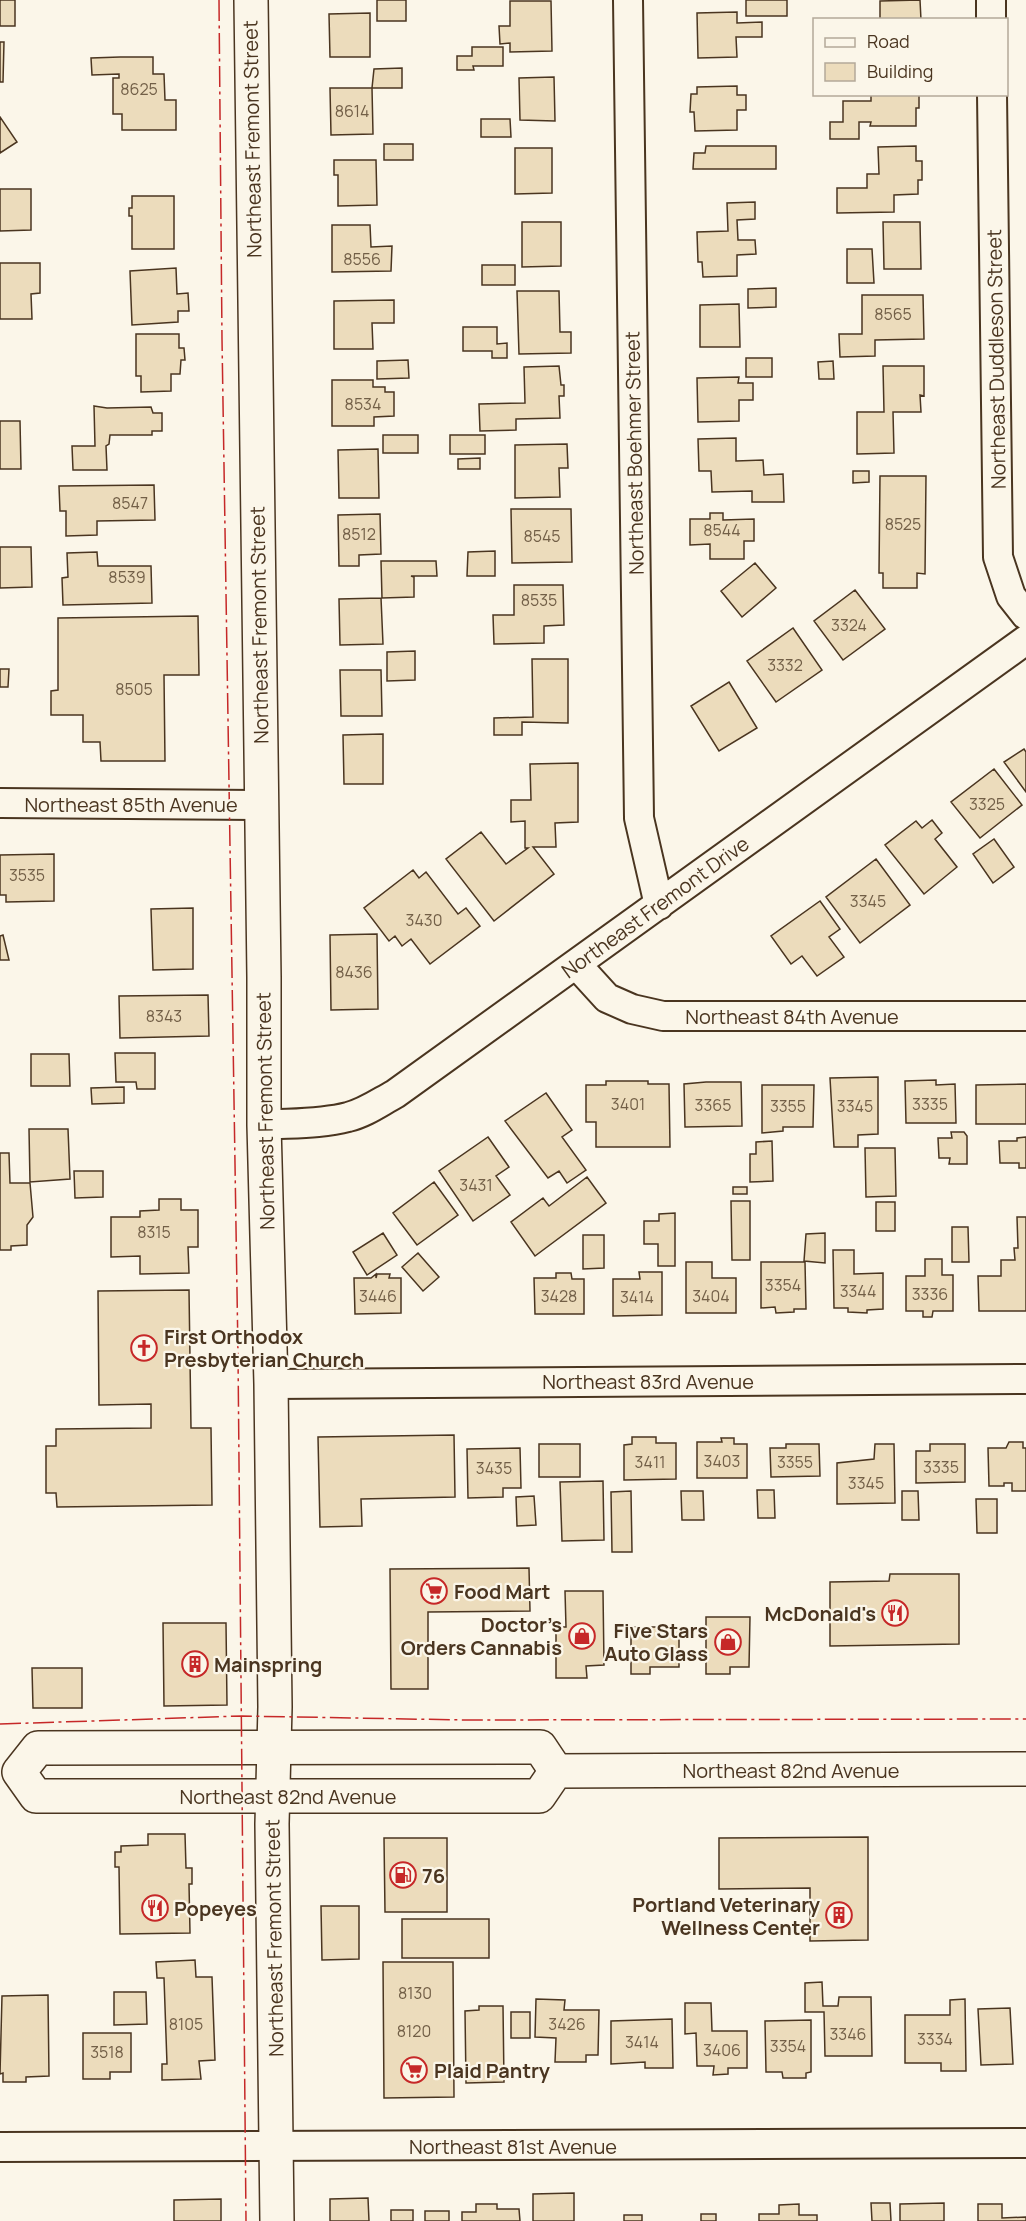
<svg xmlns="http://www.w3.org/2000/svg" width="1026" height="2221" viewBox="0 0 1026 2221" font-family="Manrope,sans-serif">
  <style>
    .building { fill: #ecdcbc; stroke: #4a3520; stroke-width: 1.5 }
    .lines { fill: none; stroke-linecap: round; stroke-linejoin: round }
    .minor-casing { stroke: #4a3520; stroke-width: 32 }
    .tertiary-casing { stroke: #4a3520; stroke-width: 36 }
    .primary-casing { stroke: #4a3520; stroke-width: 36 }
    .minor { stroke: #fbf6e9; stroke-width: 28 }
    .tertiary { stroke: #fbf6e9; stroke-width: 33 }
    .primary { stroke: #fbf6e9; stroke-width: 33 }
    .power { stroke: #c62828; stroke-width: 1.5; stroke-dasharray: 21 4.5 3 4.5; stroke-linecap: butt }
    .labels { text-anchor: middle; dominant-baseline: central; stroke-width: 4.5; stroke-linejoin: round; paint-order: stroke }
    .number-label { font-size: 16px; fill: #725f47 }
    .street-label { font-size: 20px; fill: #4a3520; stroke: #fbf6e9 }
    .poi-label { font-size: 20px; font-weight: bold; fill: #4a3520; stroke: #fbf6e9; text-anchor: start }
  </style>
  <rect width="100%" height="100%" fill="#fbf6e9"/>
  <!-- building -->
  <path class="building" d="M0,0H15V26H0Z
    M377,0H406V21H377Z
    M746,0H787V16H746Z
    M920,0L921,20H880V1Z
    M510,1H551L552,51L510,52V43L500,44L499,26H510Z
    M737,12V23L762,22V37H736L737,57L698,58L697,13Z
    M370,13V57H330L329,14Z
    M0,42H4L3,82H0Z
    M472,47H503V66H473L474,70H457V56H472Z
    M120,57H153V74H164L165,100H176V130H122V114H113V78H119V74L92,75L91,58Z
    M402,68V88H372L374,69Z
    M554,77L555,121L520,120L519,78Z
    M737,86V95H746V110H737V130L695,131L694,112H690L691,94H697V87Z
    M330,88H372L373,134L331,135Z
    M871,94H919V108H916V126H870L871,122H859V139H830V122H843V101H871Z
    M0,117L17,142L0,153Z
    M481,119H510L511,137H481Z
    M384,144H413V160H384Z
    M706,146H776V169H693L694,153H705Z
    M916,146V161H922V180H918V194L894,195V212L837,213V188H867V174H879L878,147Z
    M515,148H552V193L515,194Z
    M334,160H376L377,205L338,206V175H334Z
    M0,189H31V230L0,231Z
    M132,196H174V249H132V216H129V208H132Z
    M755,202V219L737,220L738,240H755L756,254L737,255V276L703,277L702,262H698L697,232L728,231L727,203Z
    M522,222H561V266L522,267Z
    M883,222H920L921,269H884Z
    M332,225H370L371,247L392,246L391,271L332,272Z
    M847,249H872L874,283H847Z
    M0,263H40V293L31,294L32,319H0Z
    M482,265H515V285H482Z
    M176,268L177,294L188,293L189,311H178V322L132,325L130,271Z
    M776,288V307L748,308V289Z
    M517,291H559L560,332H571V353L519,354Z
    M862,295H923L924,339L875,340V356L840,357L839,334H862Z
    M394,300V323H372L373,349H334V301Z
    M739,304L740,347H700V305Z
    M463,327H497V344L507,343V358H492V351H463Z
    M136,334H179V348H184L185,360H181L180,374H171V391L141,392V376H136Z
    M746,358H772V377H746Z
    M408,360L409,378L377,379V361Z
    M833,361L834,379H819L818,362Z
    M559,366L561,385H564V396H559L560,418L516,419V430L480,431L479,404L525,403L524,367Z
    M883,366H924V396L920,395L921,412H893L894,453L857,454V412H884Z
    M739,377L738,383H753V400H739V421L698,422L697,378Z
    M332,380H373V387H385V392H394V416L374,417V426H332Z
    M94,406L107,408L151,407L153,413H162V431H152V435H110L109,444L106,446L107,470H73L72,446H95Z
    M0,421H20L21,469H0Z
    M383,435H418V453H383Z
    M450,435H485V454H450Z
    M736,438V461L763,460L764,475L783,474L784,502H752V491L712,492L711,471H699L698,439Z
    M567,444L568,468H559L560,497L515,498V445Z
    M378,449L379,498H339L338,450Z
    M480,458V469H458V459Z
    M853,471H869V482L853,483Z
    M880,476H926L925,574L917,573V588H883V573H879Z
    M154,485L155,520L97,521V535L66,536V511H60L59,486Z
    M511,509H571L572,562L512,563Z
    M710,513H723V520L754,519V541H744V559H710V544L690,545V519H710Z
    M380,514L381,554L359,555V566H339L338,515Z
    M0,547H31L32,587L0,588Z
    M495,551V576H467L468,552Z
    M97,552L98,566H151L152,603L63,605L62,578L68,577L67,553Z
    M381,561H436L437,576H411L414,577V597L382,598Z
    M755,563L776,588L742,617L721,591Z
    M514,585H563L564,625L544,626V643L494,644L493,615H514Z
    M855,590L885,629L843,660L814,621Z
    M381,598L383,644L340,645L339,599Z
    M198,616L199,675H164L165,761H101L100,742H83V715H51V691L58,690V618Z
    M793,628L822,670L776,702L747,661Z
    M415,651V680L387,681V652Z
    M532,659H568V723L522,722V735H494V718L533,717Z
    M0,669H9L8,687H0Z
    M340,670H381L382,716H341Z
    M729,682L757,728L719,751L691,706Z
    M383,734V784H344L343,735Z
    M1024,749L1026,752V792L1004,762Z
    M578,763V822L555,823L556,847H533L554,874L494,921L446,859L481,832L506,864L528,848H525V821L511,822V800H531L530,764Z
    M994,769L1022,805L980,838L951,802Z
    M932,820L942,833L935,839L957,867L924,894L885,845L916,821L922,828Z
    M994,839L1014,867L993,883L973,854Z
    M54,854V901L6,902V895H0V855Z
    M876,859L910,905L860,943L826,897Z
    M413,870L419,878L426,872L458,914L466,908L480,926L430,964L411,939L402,946L395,936L389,941L364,908Z
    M820,901L840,929L829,937L844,957L817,976L802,956L791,964L771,936Z
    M193,908V969L153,970L151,909Z
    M377,934L378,1009L331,1010L330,935Z
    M3,935L9,960H0V936Z
    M208,995L209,1036L120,1038L119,996Z
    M115,1053H155V1089H137L136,1082H116Z
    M31,1054H69L70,1086H31Z
    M878,1077V1134L858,1135V1147H834L830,1078Z
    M936,1080V1085L955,1084L956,1123H906L905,1081Z
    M606,1081H648V1084H669L670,1147H596V1122H586V1085H606Z
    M706,1082H741L742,1126L685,1127L684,1084Z
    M1026,1084V1124H976V1085Z
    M762,1085H814L813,1127H783V1131L762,1133Z
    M124,1087V1103L92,1104L91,1088Z
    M546,1093L572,1130L562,1137L586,1170L567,1183L559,1171L548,1178L505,1121Z
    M29,1129H68L70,1179L30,1182Z
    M951,1132H964L967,1136V1164H949L950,1158H939L938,1138H952Z
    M488,1137L509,1167L496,1176L510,1195L473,1221L439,1171Z
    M1026,1137V1168H1019V1163H1000L999,1141H1017V1138Z
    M772,1141L773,1181L750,1182V1154H756V1142Z
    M865,1148H895L896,1196L866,1197Z
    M0,1153H9L10,1183H30L33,1217L27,1225V1245L11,1246V1250H0Z
    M74,1171H103V1197L75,1198Z
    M587,1177L606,1203L535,1256L511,1222L543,1198L549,1206Z
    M434,1182L458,1215L417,1245L393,1213Z
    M733,1187H747V1194H733Z
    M159,1199H181V1210H198V1247H188L189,1273L140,1274V1256L111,1257V1217H140V1211L159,1210Z
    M731,1201H750V1260H732Z
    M876,1202H895V1231H876Z
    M675,1213V1266H658V1244H644V1221H659V1214Z
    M1017,1217H1026V1311H979L978,1276H1001V1260H1015L1014,1248H1018Z
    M952,1227H968L969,1262H952Z
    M383,1233L397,1255L367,1275L353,1252Z
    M825,1233V1263L804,1261L806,1234Z
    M583,1235H604V1268L583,1269Z
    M833,1250H854V1274L883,1273V1309L867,1310V1313L848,1312V1308H834Z
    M418,1253L439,1277L423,1291L402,1267Z
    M925,1259H942V1275H953V1311H933L932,1317H923V1311H906V1276H925Z
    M686,1262H712V1278H736V1313H686Z
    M761,1262H805L806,1309H794V1312L776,1313L775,1307L761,1308Z
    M639,1272H662V1315L613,1316V1279H640Z
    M556,1273H571L572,1279H584V1314H535L534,1278H556Z
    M376,1274V1278L377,1274H390L389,1278H401V1313L355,1314L354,1278H371Z
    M189,1290L191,1428H211L212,1505L57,1507L56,1493H46V1446H56V1429L151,1428V1404L99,1405L98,1291Z
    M454,1435L455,1497L361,1499L362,1526L320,1527L318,1437Z
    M632,1437H656V1443H676V1479L624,1480V1445L632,1444Z
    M721,1438H734V1444H747V1478H697V1442H722Z
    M1009,1442H1023V1448H1026V1491H1012V1483H1004V1486H989L988,1448H1006Z
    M539,1444H580V1477H539Z
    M786,1444H819L820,1476L771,1477L770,1448H786Z
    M875,1444H894L895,1503L837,1504V1463L874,1459Z
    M930,1444H965V1482L916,1483V1451H930Z
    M520,1448L521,1488H503V1497L468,1498L467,1449Z
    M603,1481L604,1540L562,1541L560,1482Z
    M757,1490H774L775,1518H758Z
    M631,1491L632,1552H612L611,1492Z
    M681,1491H703L704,1520H682Z
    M902,1491H918L919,1520H902Z
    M534,1496L536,1525L517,1526L516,1497Z
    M976,1499H997V1533H977Z
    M529,1568L530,1611L428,1612V1689H391L390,1569Z
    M890,1574H959V1644L830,1646V1582L889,1581Z
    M565,1591H603L604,1665L586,1666L587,1678H556V1627H566Z
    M706,1617H750L749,1667H730V1674H706Z
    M163,1623H226L227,1705L164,1706Z
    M631,1627H679V1667H650V1674H631Z
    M32,1668H82V1708H33Z
    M148,1834H185L186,1868H192V1884H189L190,1933L120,1934L119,1867H115V1852H121V1846L148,1845Z
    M868,1837V1940L810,1941V1888L719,1889V1838Z
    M384,1838H447V1912H385Z
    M321,1906H359V1959L322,1960Z
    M402,1919H489V1958H402Z
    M195,1960L196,1977H212L215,2060L199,2061L201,2079L162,2080V2064H167L164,1978H157L156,1962Z
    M383,1962H453L454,2097L384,2098Z
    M822,1982L823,2006H838L839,1997H871L872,2056H825L824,2012H805V1983Z
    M114,1992H146L147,2024L114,2025Z
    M48,1995L49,2076L26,2077V2082H3V2073L0,2074L2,1996Z
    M536,1999L565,2000L564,2010H599L598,2055H586V2062H555L556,2038L535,2037Z
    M965,1999L966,2071H941V2063H905V2015H950V2000Z
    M685,2003H711L712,2031H747V2068H728V2074L713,2075L714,2066H697L696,2033L685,2034Z
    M479,2006H503L504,2082L466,2083L465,2011L479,2010Z
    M1010,2008L1013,2064L981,2065L978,2009Z
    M511,2012H530V2038H511Z
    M672,2019L673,2068H645V2062L611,2064V2021Z
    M811,2020V2072L806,2073V2078H783L782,2072H766L765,2021Z
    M83,2033H131V2072H110V2079H83Z
    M574,2193V2221H533V2194Z
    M368,2198L369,2221H330V2199Z
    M221,2199V2221H174V2200Z
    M871,2203H890L891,2221H872Z
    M944,2203V2221H900V2204Z
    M476,2204H497V2209H519L520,2221H462V2212H476Z
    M799,2204V2215H817V2221H759V2214H779V2205Z
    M978,2204H1002V2218L1026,2217V2221H978Z
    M391,2210H413V2221H391Z
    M425,2211H449V2221H425Z
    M701,2214H716V2221H701Z
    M624,2215H642V2221H624Z"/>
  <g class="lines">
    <!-- minor casing -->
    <g class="minor-casing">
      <path id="minor" d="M628,0L639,818L659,905
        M991,0V20
        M992,94L998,557L1011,596L1026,615
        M0,803L261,805
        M576,964L607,998L632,1009L663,1016H1026
        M264,1125C292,1123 321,1124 348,1117C365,1113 380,1102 395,1094L1026,640
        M271,1384L1026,1379
        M0,2147L1026,2143"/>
    </g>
    <!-- tertiary casing -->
    <g class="tertiary-casing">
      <path id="tertiary" d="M251,0L264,977V1125L271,1384L275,1707L272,1824L277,2221"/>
    </g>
    <!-- primary casing -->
    <g class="primary-casing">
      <path id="primary" d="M556,1771L1026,1769
        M19,1772L36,1796H539L556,1771
        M19,1772L38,1748L540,1747L556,1771"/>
    </g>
    <!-- minor -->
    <use href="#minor" class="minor"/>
    <!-- tertiary -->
    <use href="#tertiary" class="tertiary"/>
    <!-- primary -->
    <use href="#primary" class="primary"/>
    <!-- power -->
    <path class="power" d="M219,0L222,339L238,1354L246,2221
      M0,1724L242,1716L465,1720L1026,1719"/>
  </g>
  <!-- icons -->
  <defs>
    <g id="church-ring" transform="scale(1.35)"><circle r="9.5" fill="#fbf6e9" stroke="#c62828" stroke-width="1.5"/><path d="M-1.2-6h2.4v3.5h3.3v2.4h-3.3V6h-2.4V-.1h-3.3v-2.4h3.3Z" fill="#c62828"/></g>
    <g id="supermarket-ring" transform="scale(1.35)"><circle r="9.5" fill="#fbf6e9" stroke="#c62828" stroke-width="1.5"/><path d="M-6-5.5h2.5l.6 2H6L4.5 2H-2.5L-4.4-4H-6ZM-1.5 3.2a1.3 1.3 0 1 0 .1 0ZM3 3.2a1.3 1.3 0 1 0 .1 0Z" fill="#c62828"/></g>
    <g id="restaurant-ring" transform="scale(1.35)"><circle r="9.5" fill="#fbf6e9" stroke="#c62828" stroke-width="1.5"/><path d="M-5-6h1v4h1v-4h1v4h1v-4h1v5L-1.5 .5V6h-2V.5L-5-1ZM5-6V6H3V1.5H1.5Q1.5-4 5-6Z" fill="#c62828"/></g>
    <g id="shop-ring" transform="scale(1.35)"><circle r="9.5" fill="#fbf6e9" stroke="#c62828" stroke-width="1.5"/><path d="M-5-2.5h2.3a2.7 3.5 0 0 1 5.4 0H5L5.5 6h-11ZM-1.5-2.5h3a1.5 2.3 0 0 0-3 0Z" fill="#c62828"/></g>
    <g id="building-ring" transform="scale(1.35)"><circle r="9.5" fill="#fbf6e9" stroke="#c62828" stroke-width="1.5"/><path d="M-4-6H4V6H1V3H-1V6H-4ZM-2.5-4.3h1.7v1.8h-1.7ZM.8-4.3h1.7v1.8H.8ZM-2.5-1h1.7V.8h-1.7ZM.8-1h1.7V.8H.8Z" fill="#c62828"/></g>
    <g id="fuel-ring" transform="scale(1.35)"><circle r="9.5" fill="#fbf6e9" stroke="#c62828" stroke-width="1.5"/><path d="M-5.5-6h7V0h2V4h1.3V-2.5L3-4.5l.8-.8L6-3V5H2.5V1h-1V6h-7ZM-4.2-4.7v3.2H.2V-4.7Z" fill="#c62828"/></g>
  </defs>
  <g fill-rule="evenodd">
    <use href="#church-ring" x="144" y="1348"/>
    <use href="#supermarket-ring" x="434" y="1591"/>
    <use href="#restaurant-ring" x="895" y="1613"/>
    <use href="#shop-ring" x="582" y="1636"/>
    <use href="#shop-ring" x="728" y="1642"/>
    <use href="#building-ring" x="195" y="1664"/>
    <use href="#fuel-ring" x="403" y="1875"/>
    <use href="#restaurant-ring" x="155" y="1908"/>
    <use href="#building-ring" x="839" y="1915"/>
    <use href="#supermarket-ring" x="414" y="2070"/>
  </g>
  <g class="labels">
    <!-- number labels -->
    <g class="number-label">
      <text x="139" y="89">8625</text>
      <text x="352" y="111">8614</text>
      <text x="362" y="259">8556</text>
      <text x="893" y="314">8565</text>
      <text x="363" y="404">8534</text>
      <text x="130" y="503">8547</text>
      <text x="903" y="524">8525</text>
      <text x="722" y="530">8544</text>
      <text x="359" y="534">8512</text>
      <text x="542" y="536">8545</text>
      <text x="127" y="577">8539</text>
      <text x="539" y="600">8535</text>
      <text x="849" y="625">3324</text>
      <text x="785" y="665">3332</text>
      <text x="134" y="689">8505</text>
      <text x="987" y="804">3325</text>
      <text x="27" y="875">3535</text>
      <text x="868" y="901">3345</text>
      <text x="424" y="920">3430</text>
      <text x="354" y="972">8436</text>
      <text x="164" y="1016">8343</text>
      <text x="628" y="1104">3401</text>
      <text x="930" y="1104">3335</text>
      <text x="713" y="1105">3365</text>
      <text x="788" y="1106">3355</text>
      <text x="855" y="1106">3345</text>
      <text x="476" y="1185">3431</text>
      <text x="154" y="1232">8315</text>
      <text x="783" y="1285">3354</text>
      <text x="858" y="1291">3344</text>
      <text x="930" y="1294">3336</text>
      <text x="378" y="1296">3446</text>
      <text x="559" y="1296">3428</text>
      <text x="711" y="1296">3404</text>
      <text x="637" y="1297">3414</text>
      <text x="722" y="1461">3403</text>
      <text x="650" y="1462">3411</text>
      <text x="795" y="1462">3355</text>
      <text x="941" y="1467">3335</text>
      <text x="494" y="1468">3435</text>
      <text x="866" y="1483">3345</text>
      <text x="415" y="1993">8130</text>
      <text x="186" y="2024">8105</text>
      <text x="567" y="2024">3426</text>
      <text x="414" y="2031">8120</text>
      <text x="848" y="2034">3346</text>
      <text x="935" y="2039">3334</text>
      <text x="642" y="2042">3414</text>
      <text x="788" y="2046">3354</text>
      <text x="722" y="2050">3406</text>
      <text x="107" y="2052">3518</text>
    </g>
    <!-- street labels -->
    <g class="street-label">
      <text transform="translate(252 139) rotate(-91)">Northeast Fremont Street</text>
      <text transform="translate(996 359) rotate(-91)">Northeast Duddleson Street</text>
      <text transform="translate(634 453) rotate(-91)">Northeast Boehmer Street</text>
      <text transform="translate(259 625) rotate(-91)">Northeast Fremont Street</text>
      <text x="131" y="804">Northeast 85th Avenue</text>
      <text transform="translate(655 907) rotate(-36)">Northeast Fremont Drive</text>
      <text x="792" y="1016">Northeast 84th Avenue</text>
      <text transform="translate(265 1111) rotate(-91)">Northeast Fremont Street</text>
      <text x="648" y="1381">Northeast 83rd Avenue</text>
      <text x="791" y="1770">Northeast 82nd Avenue</text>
      <text x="288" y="1796">Northeast 82nd Avenue</text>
      <text transform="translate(274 1938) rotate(-91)">Northeast Fremont Street</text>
      <text x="513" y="2146">Northeast 81st Avenue</text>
    </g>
    <!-- poi labels -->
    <g class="poi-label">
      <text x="164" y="1336">First Orthodox<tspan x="164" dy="23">Presbyterian Church</tspan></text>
      <text x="454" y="1591">Food Mart</text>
      <text x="876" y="1613" text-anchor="end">McDonald's</text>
      <text x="562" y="1624" text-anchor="end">Doctor’s<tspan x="562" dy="23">Orders Cannabis</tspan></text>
      <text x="708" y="1630" text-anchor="end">Five Stars<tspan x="708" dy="23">Auto Glass</tspan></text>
      <text x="214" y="1664">Mainspring</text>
      <text x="422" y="1875">76</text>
      <text x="820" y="1904" text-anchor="end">Portland Veterinary<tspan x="820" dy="23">Wellness Center</tspan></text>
      <text x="174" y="1908">Popeyes</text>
      <text x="434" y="2070">Plaid Pantry</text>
    </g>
  </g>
  <!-- legend -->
  <rect x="813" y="18" width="195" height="78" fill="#fbf6e9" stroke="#b4a999" stroke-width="1.5"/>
  <rect x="825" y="38" width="30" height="9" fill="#fbf6e9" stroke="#b4a999" stroke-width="1.5"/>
  <text x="867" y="48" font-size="18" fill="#4a3520">Road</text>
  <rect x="825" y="63" width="30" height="18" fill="#ecdcbc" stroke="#b4a999" stroke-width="1.5"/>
  <text x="867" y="78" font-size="18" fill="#4a3520">Building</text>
</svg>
